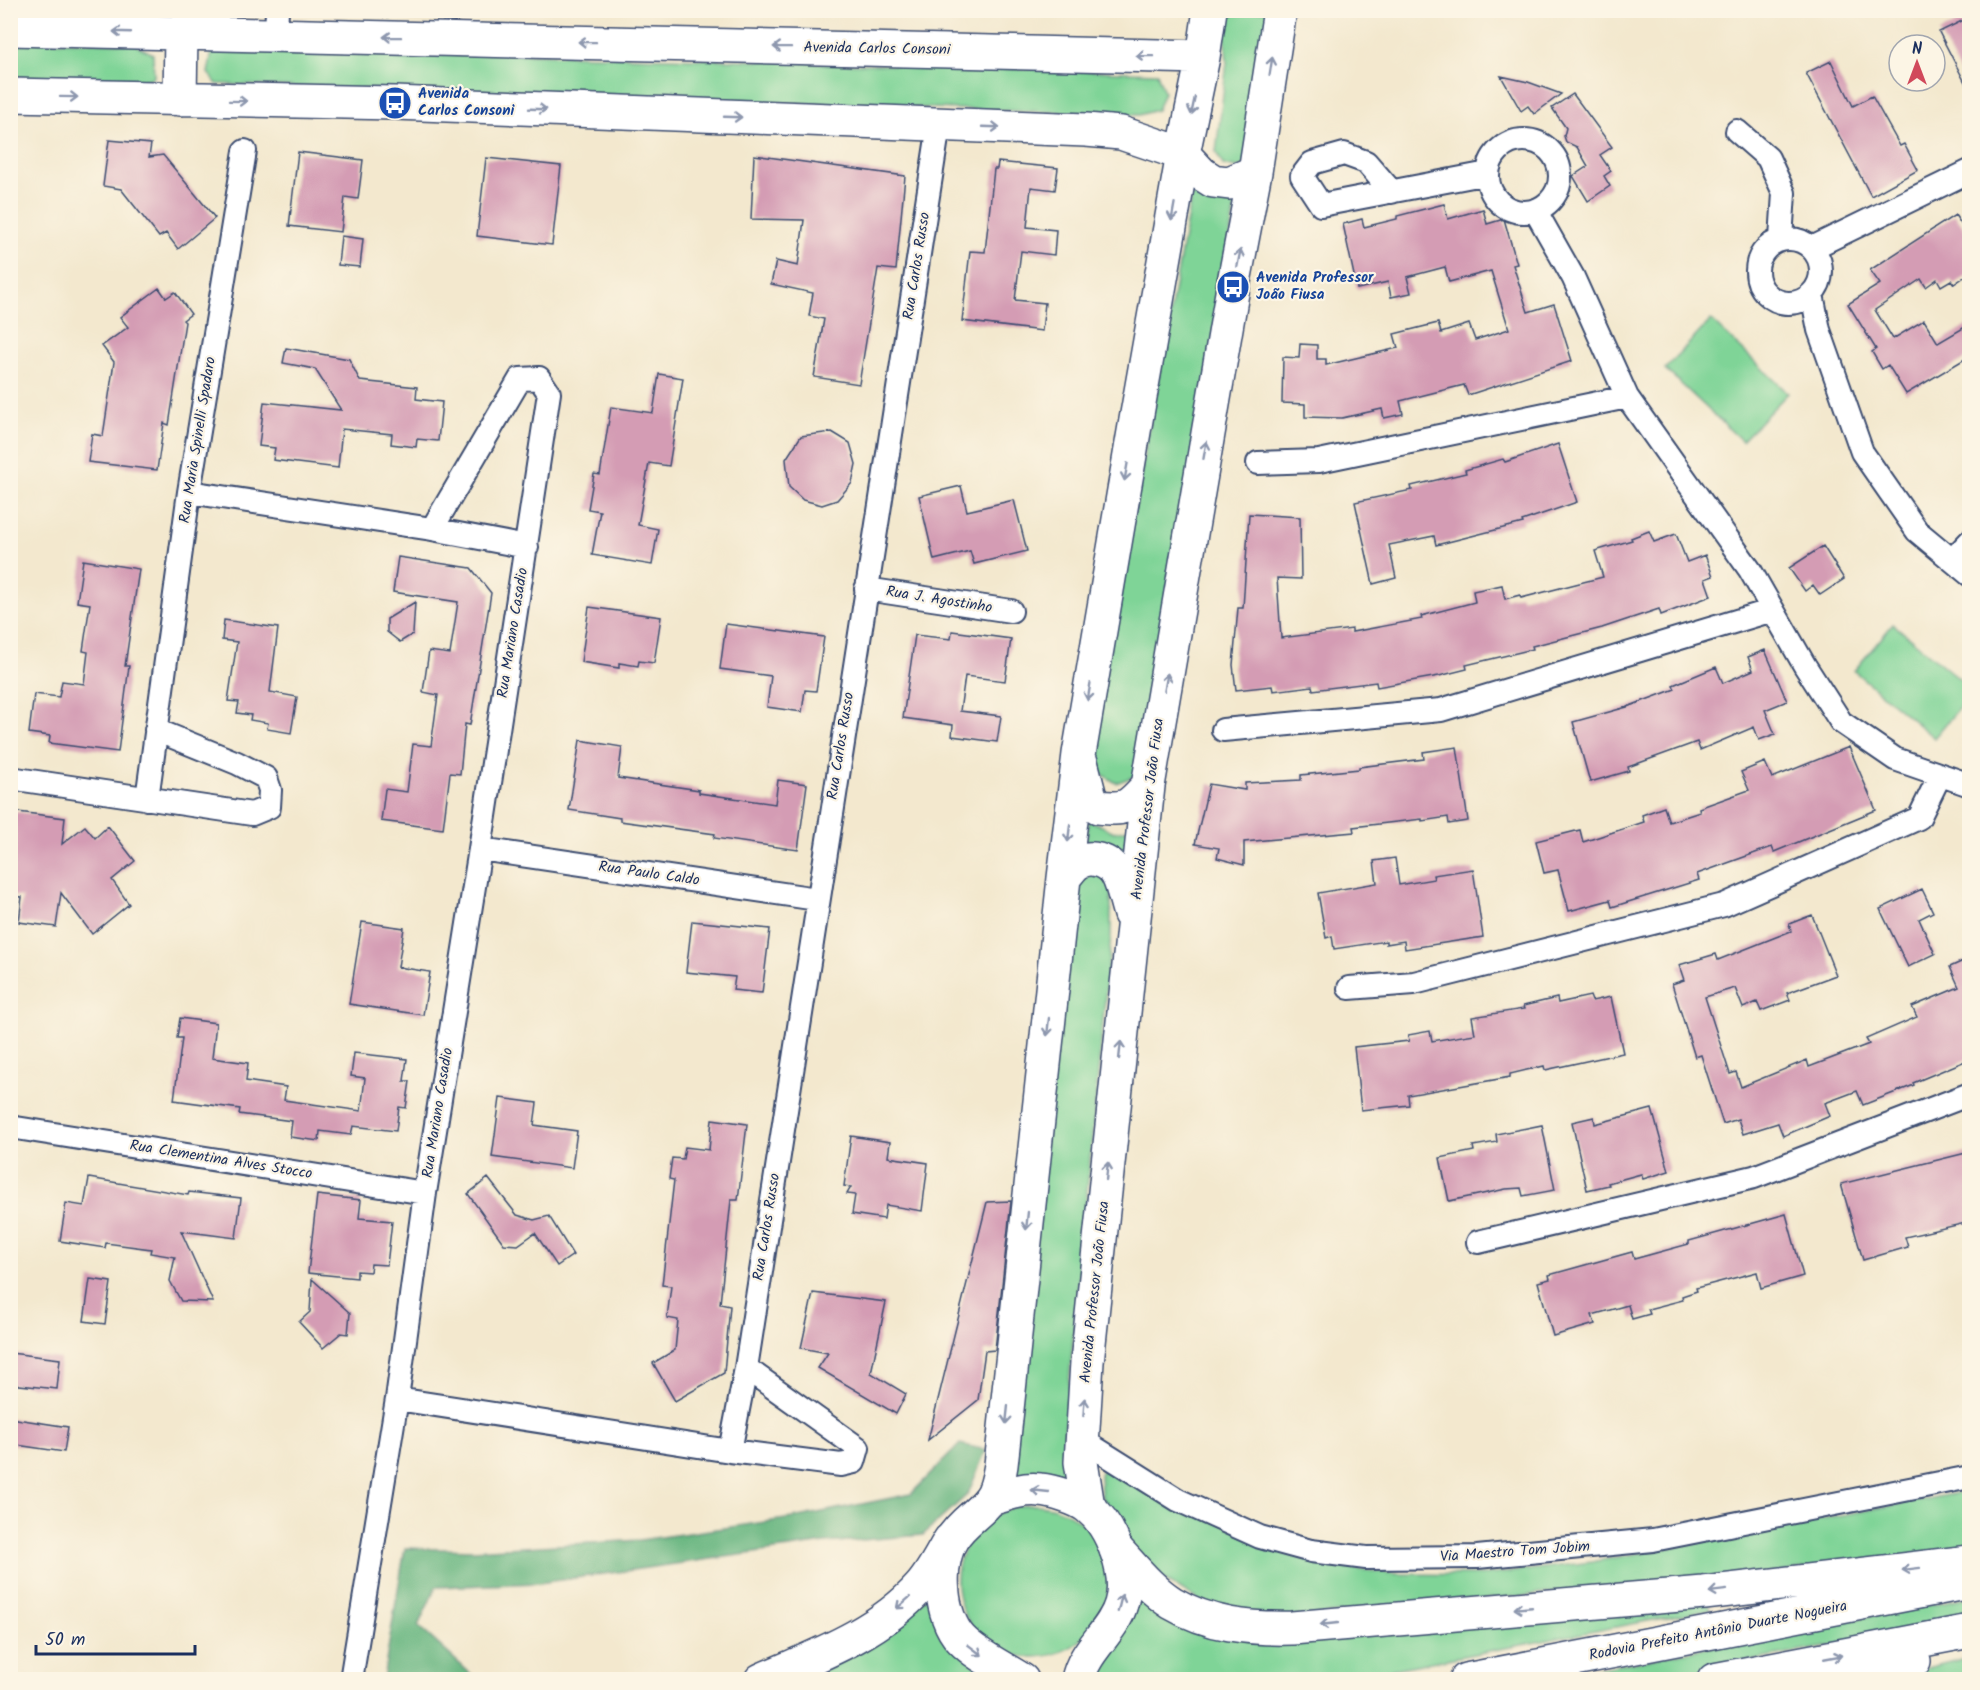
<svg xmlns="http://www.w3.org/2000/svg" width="1980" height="1690" viewBox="0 0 1980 1690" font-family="Kalam,sans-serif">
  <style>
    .green { fill: #7fd497; stroke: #4d827a; stroke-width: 1.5 }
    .forest { fill: #67b680; stroke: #41726f; stroke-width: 1.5 }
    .building { fill: #d49cb4 }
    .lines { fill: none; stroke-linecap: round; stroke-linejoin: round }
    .minor-casing { stroke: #3b4b6f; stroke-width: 26 }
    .secondary-casing { stroke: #3b4b6f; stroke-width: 36 }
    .motorway-casing { stroke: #3b4b6f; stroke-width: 36 }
    .minor { stroke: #fff; stroke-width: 22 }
    .secondary { stroke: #fff; stroke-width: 33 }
    .motorway { stroke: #fff; stroke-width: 33 }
    .oneway { stroke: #8d97ae }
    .labels { text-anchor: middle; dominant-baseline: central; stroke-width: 4.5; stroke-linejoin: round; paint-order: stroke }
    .street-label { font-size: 15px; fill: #1b2f5e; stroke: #fcf5e5 }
    .transit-label { font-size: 15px; font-weight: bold; fill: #164399; stroke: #fcf5e5; text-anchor: start }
  </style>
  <rect width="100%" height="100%" fill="#fcf5e5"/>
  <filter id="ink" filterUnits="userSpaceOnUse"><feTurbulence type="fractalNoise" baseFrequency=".0167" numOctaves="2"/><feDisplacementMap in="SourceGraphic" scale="12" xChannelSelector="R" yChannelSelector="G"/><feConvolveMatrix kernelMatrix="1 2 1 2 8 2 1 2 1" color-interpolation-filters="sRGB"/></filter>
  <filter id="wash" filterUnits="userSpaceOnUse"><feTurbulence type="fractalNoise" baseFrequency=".008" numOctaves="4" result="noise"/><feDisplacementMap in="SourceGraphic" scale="24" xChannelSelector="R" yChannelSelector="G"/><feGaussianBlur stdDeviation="1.35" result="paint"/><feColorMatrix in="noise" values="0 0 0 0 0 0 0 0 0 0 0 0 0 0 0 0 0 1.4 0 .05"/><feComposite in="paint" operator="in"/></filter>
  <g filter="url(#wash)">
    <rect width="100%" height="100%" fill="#f3e8ce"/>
    <!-- green -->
    <path class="green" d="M1226,11H1269L1248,164L1237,168L1223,165L1216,152L1227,62L1224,23Z
      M11,40L134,44L153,54L154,77L140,82L11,77Z
      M235,45L1157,73L1164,92L1157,110L1139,115L217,84L208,73L212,51Z
      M1192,192C1208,207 1216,207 1236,199L1141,774L1116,783L1100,773L1091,750Z
      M1711,320L1788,393L1742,441L1665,369Z
      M1893,624L1969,687V696L1934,738L1854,671Z
      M1089,820L1114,832L1131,829L1125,863L1085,848Z
      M1093,869L1111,885V935L1064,1437L1068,1478L1037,1471L1010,1476L1073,881Z
      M1108,1466L1285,1554L1333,1566L1398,1574L1486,1575L1592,1562L1969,1491V1554L1286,1618L1211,1608L1149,1570L1108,1513L1101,1494L1100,1473Z
      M957 1581a76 76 0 1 1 152 0a76 76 0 1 1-152 0Z
      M1135,1586L1198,1628L1707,1602L1711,1609L1342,1679L1089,1680Z
      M931,1595L999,1680H793Z
      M1969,1597V1620L1654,1679L1540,1680Z
      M1969,1657V1679H1885Z"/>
    <!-- forest -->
    <path class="forest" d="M960,1444L986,1450L968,1494L923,1535L825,1543L539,1583L436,1587L418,1626L472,1675L468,1679H383L405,1548L473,1550L640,1540L793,1518L911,1494Z"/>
    <g id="blocks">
      <!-- building -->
      <path class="building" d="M1970,17V92L1939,32Z
        M1831,61L1853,106L1872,96L1900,146L1904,144L1918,170L1871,196L1806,73Z
        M1501,76L1528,82L1561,94L1534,114L1528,106L1521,111Z
        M1573,94L1612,147L1600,155L1611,171L1604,176L1610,186L1588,201L1573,176L1588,166L1577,147L1566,142L1564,136L1566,128L1552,108Z
        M109,140L151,144L149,157L163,155L215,218L178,249L166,233L159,237L121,189L103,186Z
        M298,152L363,160L358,199L345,197L341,232L289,226Z
        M754,155L905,176L896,270L878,268L859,384L814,377L824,319L809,316L813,293L771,284L776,261L798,266L804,220L751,219Z
        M486,158L561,166L552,245L477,236Z
        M998,162L1058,168L1055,190L1031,187L1027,227L1056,230L1054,255L1021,251L1015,300L1045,303L1042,331L962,321L970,251L985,252L994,169H997Z
        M1444,204L1448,219L1483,209L1487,224L1504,219L1517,264L1513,265L1528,312L1554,304L1572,361L1468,395L1464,385L1400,401L1403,414L1384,418L1382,409L1342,418L1305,417V404L1282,403L1283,357L1299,358L1300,344L1317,345V359H1326V365L1398,348L1394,334L1438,323L1441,333L1469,324L1475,340L1509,329L1491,271L1449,282L1445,267L1407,277L1411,293L1391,297L1388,282L1357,289L1343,224L1362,219L1364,227L1397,219V216Z
        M1955,215L1970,237V273L1954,284L1951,280L1941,286L1937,279L1926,287L1921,279L1875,310L1893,339L1924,320L1938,343L1970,324V356L1906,394L1888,365L1882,369L1872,352L1876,349L1848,304L1880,284L1870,270Z
        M341,236L363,239L360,267L338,265Z
        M159,288L166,298L175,292L191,314L183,320L185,322L169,425L164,423L157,470L88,462L92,434L103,436L114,362L102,346L128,327L120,317Z
        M286,348L349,359L360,381L417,387L416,399L442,402L438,441L417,439L416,447L391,444L392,434L342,429L338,468L273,460L275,448L259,446L264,402L341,410L315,369L283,363Z
        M659,374L683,378L669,466L649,463L638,525L658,529L652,565L592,555L600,511L588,509L594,474L600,475L611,407L653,413Z
        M832,432L850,443L856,464L852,483L837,500L822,505L803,500L789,487L786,459L801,436Z
        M1558,444L1577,502L1522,521L1523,523L1436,545L1434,536L1389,545L1396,578L1373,584L1355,502L1412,490L1411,486L1466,473L1465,470L1503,459L1505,462Z
        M961,486L967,511L1014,500L1027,551L974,564L970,551L934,560L919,496Z
        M1249,514L1300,517L1301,579L1277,578L1281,638L1352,629V632L1422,619L1421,616L1475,602L1473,591L1502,585L1505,599L1520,595L1521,598L1603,577L1595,551L1632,540L1631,538L1649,531L1654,542L1676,534L1687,562L1705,555L1713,576L1705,579L1711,596L1661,615L1659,609L1602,628L1532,646L1533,649L1466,665L1467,669L1439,676L1377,687L1376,682L1313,690L1312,686L1273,691L1272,686L1236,690L1233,665L1238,608H1243Z
        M1823,546L1844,579L1820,595L1813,585L1805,591L1789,568Z
        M398,557L471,568L491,593L470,725L465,724L460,774L450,773L443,829L381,821L385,789L407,792L413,744L431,746L438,695L423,692L429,651L450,654L458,602L393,592Z
        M83,560L139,569L125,666H129L118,752L49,743L50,736L29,733L34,694L59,697L62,681L84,684L88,652L83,651L90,604L77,602Z
        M415,602L413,634L400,642L387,632V619Z
        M589,607L661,617L654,663L639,661L638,666L619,663V668L581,662Z
        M224,620L278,628L270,692L297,697L291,733L267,729L268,723L250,720L251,715L237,713L239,702L228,701L237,642L222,640Z
        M726,624L824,637L816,691L805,690L802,712L767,707L771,676L720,669Z
        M952,631L1011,639L1005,681L965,676L960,711L1001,716L997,742L952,736L953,725L903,718L915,635L951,639Z
        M1765,650L1787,701L1765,710L1775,734L1759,740L1754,727L1700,750L1697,742L1628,767L1629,771L1590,782L1573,722L1627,707L1675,689L1673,685L1716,667L1723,683L1753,670L1748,657Z
        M580,740L622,747L618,778L699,790V793L775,804L778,780L807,784L798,850L714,838L715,834L620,821V818L569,810Z
        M1457,747L1468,821L1449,824L1448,817L1422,821V819L1353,827L1354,832L1244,842V865L1217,858L1219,848L1195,844L1209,784L1245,790V783L1301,780V775L1359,769V767L1424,759L1423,752Z
        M1849,747L1876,810L1774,852L1772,847L1697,874L1699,880L1612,907L1610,900L1569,911L1558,870L1544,873L1536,841L1580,830L1583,842L1644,822L1642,815L1664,807L1669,822L1700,812L1699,808L1749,790L1741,772L1765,762L1772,778Z
        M10,811L65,818L62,844L85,826L95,838L108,826L135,861L112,880L129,904L92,934L61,893L56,927L19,922L22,897L10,896V857L14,832H10Z
        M1395,858L1399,885L1434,879L1433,875L1473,869L1483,937L1405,949L1404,941L1386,944V941L1334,949L1332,936L1326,938L1318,893L1377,883L1374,861Z
        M1922,889L1933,912L1919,919L1935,954L1908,967L1880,909Z
        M1812,915L1836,975L1787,993L1790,1000L1761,1011L1757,1002L1743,1008L1735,988L1705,997L1730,1074L1736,1072L1741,1087L1807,1060L1809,1067L1869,1044L1866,1039L1917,1017L1912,1007L1959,987L1950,967L1970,958V1059L1913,1083L1914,1085L1863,1105L1857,1091L1825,1103L1830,1116L1783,1136L1778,1123L1743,1134L1738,1119L1723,1124L1701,1055L1695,1057L1672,984L1684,980L1679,965L1716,954L1718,960L1791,931L1789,924Z
        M692,921L770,929L762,993L733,990L735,977L686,972Z
        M362,922L404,928L398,967L430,972L423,1015L349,1004Z
        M1590,996L1592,1001L1611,997L1623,1053L1545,1070L1544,1066L1510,1074V1077L1408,1095L1409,1105L1361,1110L1354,1047L1409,1041L1408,1035L1430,1031L1432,1041L1475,1034L1472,1017L1524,1009L1523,1006L1557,998L1558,1003Z
        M180,1018L216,1023L212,1058L248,1063L246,1081L286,1087L284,1100L361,1111L365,1078L351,1076L354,1053L407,1059L404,1081H410L406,1108L399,1107L396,1131L353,1126L351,1135L320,1131L319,1141L290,1137L292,1121L239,1114L240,1109L174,1100L182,1038H177Z
        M500,1098L537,1103L534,1125L577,1131L572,1168L492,1157Z
        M1652,1109L1669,1171L1643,1179L1641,1174L1608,1183L1609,1185L1587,1190L1572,1122L1594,1117L1595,1124Z
        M712,1119L747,1124L738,1200H731L720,1304L730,1306L724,1373L675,1401L653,1363L675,1350L678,1320L667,1318L671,1286L662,1285L674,1180L669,1179L672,1158L683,1159L685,1147L709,1150Z
        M1542,1125L1555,1190L1523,1196L1521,1188L1506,1189L1449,1201L1440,1158L1474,1151L1473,1146L1497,1142L1496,1134Z
        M851,1136L890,1142L888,1157L928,1163L922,1211L886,1205L884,1219L852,1214L855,1195L847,1194L851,1187L844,1186Z
        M1970,1152V1222L1905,1237L1908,1247L1863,1260L1841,1184Z
        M89,1178L188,1195L189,1192L241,1198L236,1238L181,1231L213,1302L181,1301L170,1281L175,1257L150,1253L151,1249L106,1243L105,1248L60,1241L66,1203L84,1206Z
        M488,1178L517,1215L534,1220L549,1216L573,1255L557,1266L535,1233L518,1245L504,1244L468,1194Z
        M317,1195L361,1200L359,1218L392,1221L387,1265L371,1264L370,1272L357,1271V1278L308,1273Z
        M1011,1201L995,1350L985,1351L978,1400L928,1440L987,1202Z
        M1786,1214L1803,1276L1761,1288L1757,1272L1696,1288L1697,1291L1682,1296L1683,1300L1648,1309L1650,1314L1632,1319L1628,1305L1592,1315L1595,1324L1553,1336L1538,1282L1550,1279L1549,1275L1632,1252L1634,1259L1689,1244V1241Z
        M90,1279L111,1282L105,1324L84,1321Z
        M312,1279L350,1313L348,1334L341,1333L323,1348L299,1322L310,1312Z
        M813,1293L886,1302L871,1373L906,1394L896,1414L818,1368L828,1353L801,1348Z
        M10,1353L60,1359L57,1389L10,1384Z
        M10,1418L68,1427L64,1452L10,1444Z"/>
    </g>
  </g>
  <g filter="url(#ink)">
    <use href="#blocks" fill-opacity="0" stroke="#3b4b6f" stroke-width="1.5"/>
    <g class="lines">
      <!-- minor casing -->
      <g class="minor-casing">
        <path id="minor" d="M276,34L277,10
          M1737,131L1768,158L1784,193L1781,239
          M1488 176a36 36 0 1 1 72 0a36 36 0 1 1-72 0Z
          M1392,192L1366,162L1344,154L1312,163L1302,176L1321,205L1488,173
          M1535,210L1573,277L1627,397L1750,570L1805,666L1841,722L1895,759L1970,785
          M1757 271a32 32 0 1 1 64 0a32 32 0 1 1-64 0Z
          M1812,248L1970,171
          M1812,294L1819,330L1862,452L1917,531L1970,575
          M1258,463L1319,461L1627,397
          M189,492L432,529L527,547
          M1952,560L1970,541
          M866,589L1011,611
          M1223,730L1441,710L1773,610
          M10,778L252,814L269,807L270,790L266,778L237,763L156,730
          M147,799L189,492L245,151
          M480,849L817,899
          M1349,988L1414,983L1724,905L1919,818L1940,775
          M10,1127L425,1193
          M1478,1242L1754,1177L1970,1094
          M397,1399L730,1451L841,1465L854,1462L858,1448L746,1368
          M1081,1439L1178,1500L1260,1537L1311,1551L1366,1558L1477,1557L1653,1540L1970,1477
          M730,1451L746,1368L939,125
          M351,1680L397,1399L425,1193L480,849L549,393L539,378L520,379L432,529"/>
      </g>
      <!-- secondary casing -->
      <g class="secondary-casing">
        <path id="secondary" d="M10,29L1203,57
          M10,95L395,103L1086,130L1121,133L1183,154L1202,174L1213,181L1229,183L1255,172
          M180,99L181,34
          M1081,762L1090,797L1098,807C1128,810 1128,807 1148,786
          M1064,878C1068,873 1072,867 1076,864C1089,854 1109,860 1117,874C1123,885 1126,902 1130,914
          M991,1499C1007,1494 1023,1488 1040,1490C1053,1491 1078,1499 1088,1507C1112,1526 1130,1575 1121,1604C1113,1632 1083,1651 1078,1680
          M1088,1507L1081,1462L1087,1362L1148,786L1233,287L1255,172L1280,10
          M1022,1680C1002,1667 977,1656 961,1639C940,1617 936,1564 952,1539C962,1522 979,1514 990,1499C997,1490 999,1476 1001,1465L1064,878L1079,754L1137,414L1183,154L1203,57L1210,10"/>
      </g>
      <!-- motorway casing -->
      <g class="motorway-casing">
        <path id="motorway" d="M1116,1549C1133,1567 1150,1589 1172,1603C1209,1625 1250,1629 1292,1628L1704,1593L1970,1562
          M761,1680C816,1656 879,1633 920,1587C932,1574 941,1555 950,1540
          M1466,1680L1959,1584
          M1714,1680L1970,1631
          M1847,1680L1914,1661"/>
      </g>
      <!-- minor -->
      <use href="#minor" class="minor"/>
      <!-- secondary -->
      <use href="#secondary" class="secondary"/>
      <!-- motorway -->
      <use href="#motorway" class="motorway"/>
    </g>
    <!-- one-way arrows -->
    <defs><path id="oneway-shaft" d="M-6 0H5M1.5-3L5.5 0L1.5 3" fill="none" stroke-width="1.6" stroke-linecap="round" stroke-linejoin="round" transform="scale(1.5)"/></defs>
    <g class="oneway">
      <use href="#oneway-shaft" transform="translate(122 32) rotate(-178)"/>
      <use href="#oneway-shaft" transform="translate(392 37) rotate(-179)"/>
      <use href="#oneway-shaft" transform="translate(587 42) rotate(-179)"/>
      <use href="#oneway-shaft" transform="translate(782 47) rotate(-179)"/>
      <use href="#oneway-shaft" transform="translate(1145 56) rotate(-179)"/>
      <use href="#oneway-shaft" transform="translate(1271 66) rotate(-81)"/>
      <use href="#oneway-shaft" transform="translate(69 97) rotate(1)"/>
      <use href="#oneway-shaft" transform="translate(238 101) rotate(1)"/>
      <use href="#oneway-shaft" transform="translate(1193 106) rotate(102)"/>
      <use href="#oneway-shaft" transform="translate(538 109) rotate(2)"/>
      <use href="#oneway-shaft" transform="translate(733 117) rotate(2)"/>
      <use href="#oneway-shaft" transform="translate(991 127) rotate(2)"/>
      <use href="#oneway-shaft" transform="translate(1173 212) rotate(100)"/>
      <use href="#oneway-shaft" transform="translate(1239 258) rotate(-79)"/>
      <use href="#oneway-shaft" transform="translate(1205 450) rotate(-80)"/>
      <use href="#oneway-shaft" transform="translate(1126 472) rotate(100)"/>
      <use href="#oneway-shaft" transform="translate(1166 682) rotate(-80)"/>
      <use href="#oneway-shaft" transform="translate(1089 692) rotate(99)"/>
      <use href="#oneway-shaft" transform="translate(1069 833) rotate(97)"/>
      <use href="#oneway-shaft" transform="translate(1048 1027) rotate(96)"/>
      <use href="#oneway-shaft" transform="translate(1120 1050) rotate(-84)"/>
      <use href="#oneway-shaft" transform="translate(1107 1171) rotate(-84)"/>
      <use href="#oneway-shaft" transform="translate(1027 1221) rotate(96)"/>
      <use href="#oneway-shaft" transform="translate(1084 1407) rotate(-86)"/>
      <use href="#oneway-shaft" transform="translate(1007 1415) rotate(96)"/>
      <use href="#oneway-shaft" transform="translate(1040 1491) rotate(-174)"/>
      <use href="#oneway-shaft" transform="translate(1911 1569) rotate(173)"/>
      <use href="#oneway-shaft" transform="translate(1718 1591) rotate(173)"/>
      <use href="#oneway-shaft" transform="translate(903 1603) rotate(139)"/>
      <use href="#oneway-shaft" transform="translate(1120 1603) rotate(-76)"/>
      <use href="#oneway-shaft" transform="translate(1523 1608) rotate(175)"/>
      <use href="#oneway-shaft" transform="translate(1329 1624) rotate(174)"/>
      <use href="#oneway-shaft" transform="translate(975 1650) rotate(37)"/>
      <use href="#oneway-shaft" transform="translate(1833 1657) rotate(-11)"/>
    </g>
  </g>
  <!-- icons -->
  <defs>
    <g id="bus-disc" transform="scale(1.725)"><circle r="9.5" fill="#1a4fb4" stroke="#fcf5e5"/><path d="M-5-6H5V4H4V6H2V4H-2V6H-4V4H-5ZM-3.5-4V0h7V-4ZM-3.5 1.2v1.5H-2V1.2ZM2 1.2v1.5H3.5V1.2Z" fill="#fff"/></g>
  </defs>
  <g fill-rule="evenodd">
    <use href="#bus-disc" x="395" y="103"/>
    <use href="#bus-disc" x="1233" y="287"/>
  </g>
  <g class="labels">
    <!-- street labels -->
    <g class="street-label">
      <text transform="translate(877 49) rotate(1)">Avenida Carlos Consoni</text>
      <text transform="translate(917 266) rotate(-81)">Rua Carlos Russo</text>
      <text transform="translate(198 440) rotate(-81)">Rua Maria Spinelli Spadaro</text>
      <text transform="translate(939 600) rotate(9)">Rua J. Agostinho</text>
      <text transform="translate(513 633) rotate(-81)">Rua Mariano Casadio</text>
      <text transform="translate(841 746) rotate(-81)">Rua Carlos Russo</text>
      <text transform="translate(1148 809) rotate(-83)">Avenida Professor João Fiusa</text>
      <text transform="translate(649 874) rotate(8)">Rua Paulo Caldo</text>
      <text transform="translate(438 1113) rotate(-81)">Rua Mariano Casadio</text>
      <text transform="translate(221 1160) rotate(9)">Rua Clementina Alves Stocco</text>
      <text transform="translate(767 1227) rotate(-81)">Rua Carlos Russo</text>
      <text transform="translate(1095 1292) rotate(-84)">Avenida Professor João Fiusa</text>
      <text transform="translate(1515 1552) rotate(-4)">Via Maestro Tom Jobim</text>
      <text transform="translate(1718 1631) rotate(-11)">Rodovia Prefeito Antônio Duarte Nogueira</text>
    </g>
    <!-- transit labels -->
    <g class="transit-label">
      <text x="418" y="94">Avenida<tspan x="418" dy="17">Carlos Consoni</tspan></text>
      <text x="1256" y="278">Avenida Professor<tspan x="1256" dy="17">João Fiusa</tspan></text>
    </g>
  </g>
  <!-- margin -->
  <rect width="1980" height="1690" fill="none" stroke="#fcf5e5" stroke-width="36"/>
  <!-- north arrow -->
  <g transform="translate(1917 63)"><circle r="28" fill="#fcf5e5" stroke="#a2a6af" stroke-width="1.5"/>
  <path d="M0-4.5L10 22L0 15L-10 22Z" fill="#d1495b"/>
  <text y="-9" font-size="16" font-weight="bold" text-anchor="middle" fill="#1b2f5e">N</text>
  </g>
  <!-- scale -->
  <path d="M36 1645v9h159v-9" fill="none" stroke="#1b2f5e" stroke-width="3"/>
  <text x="45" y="1645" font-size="18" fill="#1b2f5e" stroke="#fcf5e5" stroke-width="4.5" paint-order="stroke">50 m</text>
</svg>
